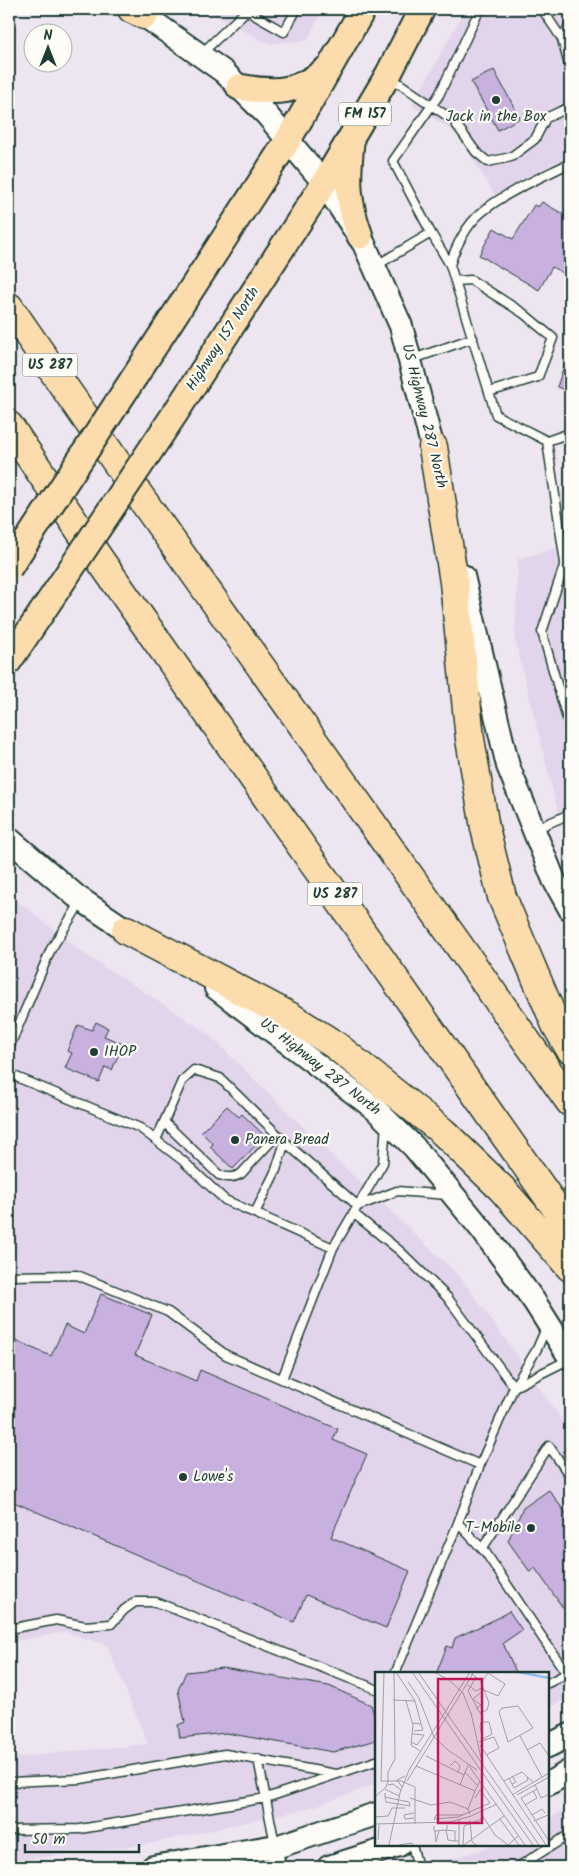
<svg xmlns="http://www.w3.org/2000/svg" width="579" height="1876" viewBox="0 0 579 1876" font-family="Kalam,sans-serif">
  <style>
    .built { fill: #e2d5eb }
    .building { fill: #c8b0df; stroke: #1f3d34 }
    .lines { fill: none; stroke-linecap: round; stroke-linejoin: round }
    .service-casing { stroke: #1f3d34; stroke-width: 11 }
    .minor-casing { stroke: #1f3d34; stroke-width: 20 }
    .secondary-casing { stroke: #1f3d34; stroke-width: 26 }
    .primary-casing { stroke: #1f3d34; stroke-width: 29 }
    .motorway-casing { stroke: #1f3d34; stroke-width: 31 }
    .service { stroke: #fdfcf7; stroke-width: 8 }
    .minor { stroke: #fdfcf7; stroke-width: 16 }
    .secondary { stroke: #fdfcf7; stroke-width: 22 }
    .primary { stroke: #fcdcac; stroke-width: 25 }
    .motorway { stroke: #fcdcac; stroke-width: 28 }
    .primary-bridge-casing { stroke: #1f3d34; stroke-width: 29; stroke-linecap: butt }
    .primary-bridge { stroke: #fcdcac; stroke-width: 25 }
    .poi-dot { fill: #1f3d34; stroke: #fdfcf7; stroke-width: 2 }
    .labels { text-anchor: middle; dominant-baseline: central; stroke-width: 4.5; stroke-linejoin: round; paint-order: stroke }
    .shield { fill: #fdfcf7; stroke: #62766e; stroke-width: 1 }
    .shield-label { font-size: 14px; font-weight: bold; fill: #1f3d34 }
    .poi-label { font-size: 15px; fill: #1f3d34; stroke: #fdfcf7; text-anchor: start }
    .street-label { font-size: 15px; fill: #1f3d34; stroke: #fdfcf7 }
    .inset-river { fill: none; stroke: #8fbfea; stroke-width: 2.5 }
    .inset-road { fill: none; stroke: #9ba2a5; stroke-width: 1 }
    .view { fill: #c2185b; fill-opacity: 0.15; stroke: #c2185b; stroke-width: 2.5 }
    .inset-edge { fill: none; stroke: #1f3d34; stroke-width: 2.5 }
  </style>
  <rect width="100%" height="100%" fill="#ede5f0"/>
  <filter id="ink" filterUnits="userSpaceOnUse"><feTurbulence type="fractalNoise" baseFrequency=".02" numOctaves="2"/><feDisplacementMap in="SourceGraphic" scale="10" xChannelSelector="R" yChannelSelector="G"/><feConvolveMatrix kernelMatrix="1 2 1 2 8 2 1 2 1" color-interpolation-filters="sRGB"/></filter>
  <g filter="url(#ink)">
    <!-- built -->
    <path class="built" d="M202,9H323L307,40L269,44Z
      M465,9H558L570,51V155L495,195L456,132L412,106Z
      M570,544V833L557,808L515,640L518,559Z
      M9,894L80,951L206,1032L344,1167L460,1277L514,1351L570,1432V1696L548,1709V1674H376V1784L313,1807L149,1844L9,1861V1758L148,1744L107,1645L66,1632L9,1642Z
      M570,1807V1867H424L498,1845H548V1819Z"/>
    <!-- building -->
    <path class="building" d="M494,70L520,118L498,130L471,82Z
      M542,202L570,218V277L552,267L539,290L479,255L494,228L513,239L534,205L538,207Z
      M568,353L570,354V392L557,387Z
      M96,1022L108,1028L104,1036L123,1044L112,1070L105,1067L99,1082L65,1068L72,1053L67,1051L78,1025L92,1030Z
      M227,1106L239,1117L242,1114L265,1136L233,1169L210,1147L213,1144L201,1132Z
      M101,1294L152,1315L135,1355L196,1381L200,1370L338,1429L333,1440L367,1454L331,1537L410,1571L386,1628L306,1595L294,1622L9,1500V1338L51,1356L65,1325L84,1334Z
      M549,1490L570,1519V1618L535,1568L530,1572L508,1541L523,1508Z
      M509,1611L522,1630L503,1643L517,1674H436L447,1646L452,1648L455,1638L500,1617Z
      M223,1668L329,1686L371,1705L376,1720V1740L333,1752L226,1733L180,1738L178,1725L185,1722L178,1690L186,1672Z"/>
    <g class="lines">
      <!-- service casing -->
      <g class="service-casing">
        <path id="service" d="M480,9L439,95L393,161L431,233L450,265L496,415L547,441L570,433
          M542,9L562,39L570,69
          M247,11L284,32L297,9
          M562,39L570,25
          M201,54L248,9
          M390,77L453,120L476,152L488,162L511,157L535,139L546,118L570,107
          M377,265L431,233
          M450,265C455,247 467,224 482,212C506,192 542,177 570,163
          M455,281L471,280L523,313L553,338L538,377L489,392
          M413,359L473,338
          M547,441L565,563
          M570,562L565,563L542,632L570,729
          M535,829L570,814
          M9,1048L51,949L81,902
          M9,1074L140,1128L182,1160L225,1200L333,1248
          M164,1122L219,1175C228,1178 233,1178 241,1174L277,1135
          M156,1140L182,1081L194,1070L220,1078L285,1142L276,1170L255,1213
          M285,1142L358,1206
          M358,1206L397,1191L448,1195
          M353,1213L400,1251L447,1297L514,1387
          M9,1276L77,1275L168,1312L226,1355L480,1465L514,1387L537,1349L546,1328
          M282,1379L333,1248L383,1163L386,1124
          M514,1387L568,1360
          M458,1523L486,1553L570,1679
          M482,1549L549,1446L570,1476
          M9,1629L56,1620L85,1626L111,1624L124,1610L135,1602H156L376,1689
          M395,1674L458,1523L480,1465
          M548,1683L570,1672
          M258,1759L275,1844
          M9,1782L81,1779L225,1754L336,1774
          M9,1830L80,1829L266,1798L376,1761
          M412,1845L418,1867
          M518,1867L570,1834"/>
      </g>
      <!-- minor casing -->
      <g class="minor-casing">
        <path id="minor" d="M275,1846L276,1867"/>
      </g>
      <!-- secondary casing -->
      <g class="secondary-casing">
        <path id="secondary" d="M135,9L224,72L266,114L324,183L364,244L401,326L437,464
          M463,576L508,766L554,880L570,909
          M9,839L76,896L141,940
          M216,988L375,1109L414,1147L482,1230L534,1301L570,1358
          M548,1746L570,1735
          M548,1784L570,1771
          M153,1867L282,1845L376,1814
          M329,1867L399,1845"/>
      </g>
      <!-- primary casing -->
      <g class="primary-casing">
        <path id="primary" d="M239,87C276,94 298,93 328,68
          M351,143C347,180 347,201 360,236
          M135,376L288,140L363,9
          M176,412L324,183L388,75L422,9
          M9,661L40,615"/>
      </g>
      <!-- motorway casing -->
      <g class="motorway-casing">
        <path id="motorway" d="M132,9L144,15
          M9,307L141,498L570,1102
          M9,426L100,560L570,1228
          M433,447L454,582L470,739L485,828L502,897L556,1025L570,1049
          M126,930L291,1017L335,1045L443,1132L502,1189L570,1267"/>
      </g>
      <!-- service -->
      <use href="#service" class="service"/>
      <!-- minor -->
      <use href="#minor" class="minor"/>
      <!-- secondary -->
      <use href="#secondary" class="secondary"/>
      <!-- primary -->
      <use href="#primary" class="primary"/>
      <!-- motorway -->
      <use href="#motorway" class="motorway"/>
      <!-- primary-bridge casing -->
      <g class="primary-bridge-casing">
        <path id="primary-bridge" d="M9,568L135,376
          M40,615L176,412"/>
      </g>
      <!-- primary-bridge -->
      <use href="#primary-bridge" class="primary-bridge"/>
    </g>
  </g>
  <!-- markers -->
  <g class="poi-dot">
    <circle cx="496" cy="100" r="5"/>
    <circle cx="94" cy="1052" r="5"/>
    <circle cx="235" cy="1140" r="5"/>
    <circle cx="183" cy="1477" r="5"/>
    <circle cx="531" cy="1528" r="5"/>
  </g>
  <g class="labels">
    <!-- shield labels -->
    <g class="shield">
      <rect x="339" y="102.5" width="52" height="23" rx="4"/>
      <rect x="22.5" y="353.5" width="55" height="23" rx="4"/>
      <rect x="307.5" y="882.5" width="55" height="23" rx="4"/>
    </g>
    <g class="shield-label">
      <text x="365" y="114">FM 157</text>
      <text x="50" y="365">US 287</text>
      <text x="335" y="894">US 287</text>
    </g>
    <!-- poi labels -->
    <g class="poi-label">
      <text x="496" y="117" text-anchor="middle">Jack in the Box</text>
      <text x="104" y="1052">IHOP</text>
      <text x="245" y="1140">Panera Bread</text>
      <text x="193" y="1477">Lowe's</text>
      <text x="521" y="1528" text-anchor="end">T-Mobile</text>
    </g>
    <!-- street labels -->
    <g class="street-label">
      <text transform="translate(223 339) rotate(-57)">Highway 157 North</text>
      <text transform="translate(424 416) rotate(76)">US Highway 287 North</text>
      <text transform="translate(320 1067) rotate(38)">US Highway 287 North</text>
    </g>
  </g>
  <!-- overview -->
  <g transform="translate(375 1672)">
    <rect width="174" height="174" fill="#ede5f0"/>
    <path class="inset-river" d="M143,0L174,6"/>
    <path class="inset-road" d="M9,0L6,109H13V100L20,87L19,0M21,0L40,29L46,52M37,0L158,173M43,0L164,173M59,0L74,8M96,2L98,3L101,5L105,8L106,10L114,31L112,38L105,41L93,19L101,5M73,7L88,21L97,44M33,10L44,26L59,65L74,79M93,13L101,19L108,15M98,27L109,18L123,24L130,12L113,1L106,10M18,28L40,29M99,28L106,33L101,37M31,29L38,53L36,73L45,79M143,34L158,56L133,70L124,40L127,36ZM96,41L106,86M38,51L46,52L48,58L39,59M145,64L167,105M108,67L117,62L114,50H106L105,55L108,69M36,70L42,73L49,63L38,62M104,70L119,65L124,76L111,83M105,73L171,173M73,78L102,98M152,78L165,71L174,84M51,84L89,103M41,94L100,119L105,109M75,94L80,89L85,94L83,100M94,94L150,173M90,100L102,113M134,106L137,112L141,110L137,104M32,109L99,0M129,109L147,100L158,110M137,112L139,116L153,108L152,105M13,113L18,112L26,118M85,113L93,93M160,113L162,117L146,126L174,169M27,115L22,108L30,104M10,117L24,124M162,117L166,126L174,122M10,121V125L11,129V130L35,134L34,130L10,125M137,123L174,101M142,123L174,105M0,125L11,115L13,109H26L40,115V152M35,126L56,133L75,130L93,137L95,142M150,133L162,126L158,119M93,137L100,119M39,141L29,143L30,147L39,146M107,143L120,163L133,173L143,164M157,143L167,137L170,141M0,145L13,144L17,136H30M59,147L83,145L115,131L105,118L100,126M84,147V173M125,147L144,173M59,148L61,143H88M95,148L97,170L101,173M159,149L173,143M0,152L75,150L96,144L122,132M72,153V158L80,159V169H84M59,154V159L72,158M71,158L73,168L80,169M60,159L61,170L64,159M3,168L4,153M14,173L25,121L34,98L95,0M24,173L37,171L38,173M88,173L89,154L109,146M89,173L129,144"/>
    <path class="view" d="M63,7H107V151H63Z"/>
    <rect width="174" height="174" class="inset-edge"/>
  </g>
  <!-- margin -->
  <rect width="579" height="1876" fill="none" stroke="#fdfcf7" stroke-width="30"/>
  <rect x="15" y="15" width="549" height="1846" fill="none" stroke="#1f3d34" stroke-width="2" filter="url(#ink)"/>
  <!-- north arrow -->
  <g transform="translate(48 48)"><circle r="24" fill="#fdfcf7" stroke="#a4b0a9"/>
  <path d="M0-4L9 19L0 12L-9 19Z" fill="#1f3d34"/>
  <text y="-8" font-size="14" font-weight="bold" text-anchor="middle" fill="#1f3d34">N</text>
  </g>
  <!-- scale -->
  <path d="M25 1844v8h114v-8" fill="none" stroke="#1f3d34" stroke-width="2.5"/>
  <text x="32" y="1844" font-size="15" fill="#1f3d34" stroke="#fdfcf7" stroke-width="4" paint-order="stroke">50 m</text>
</svg>
